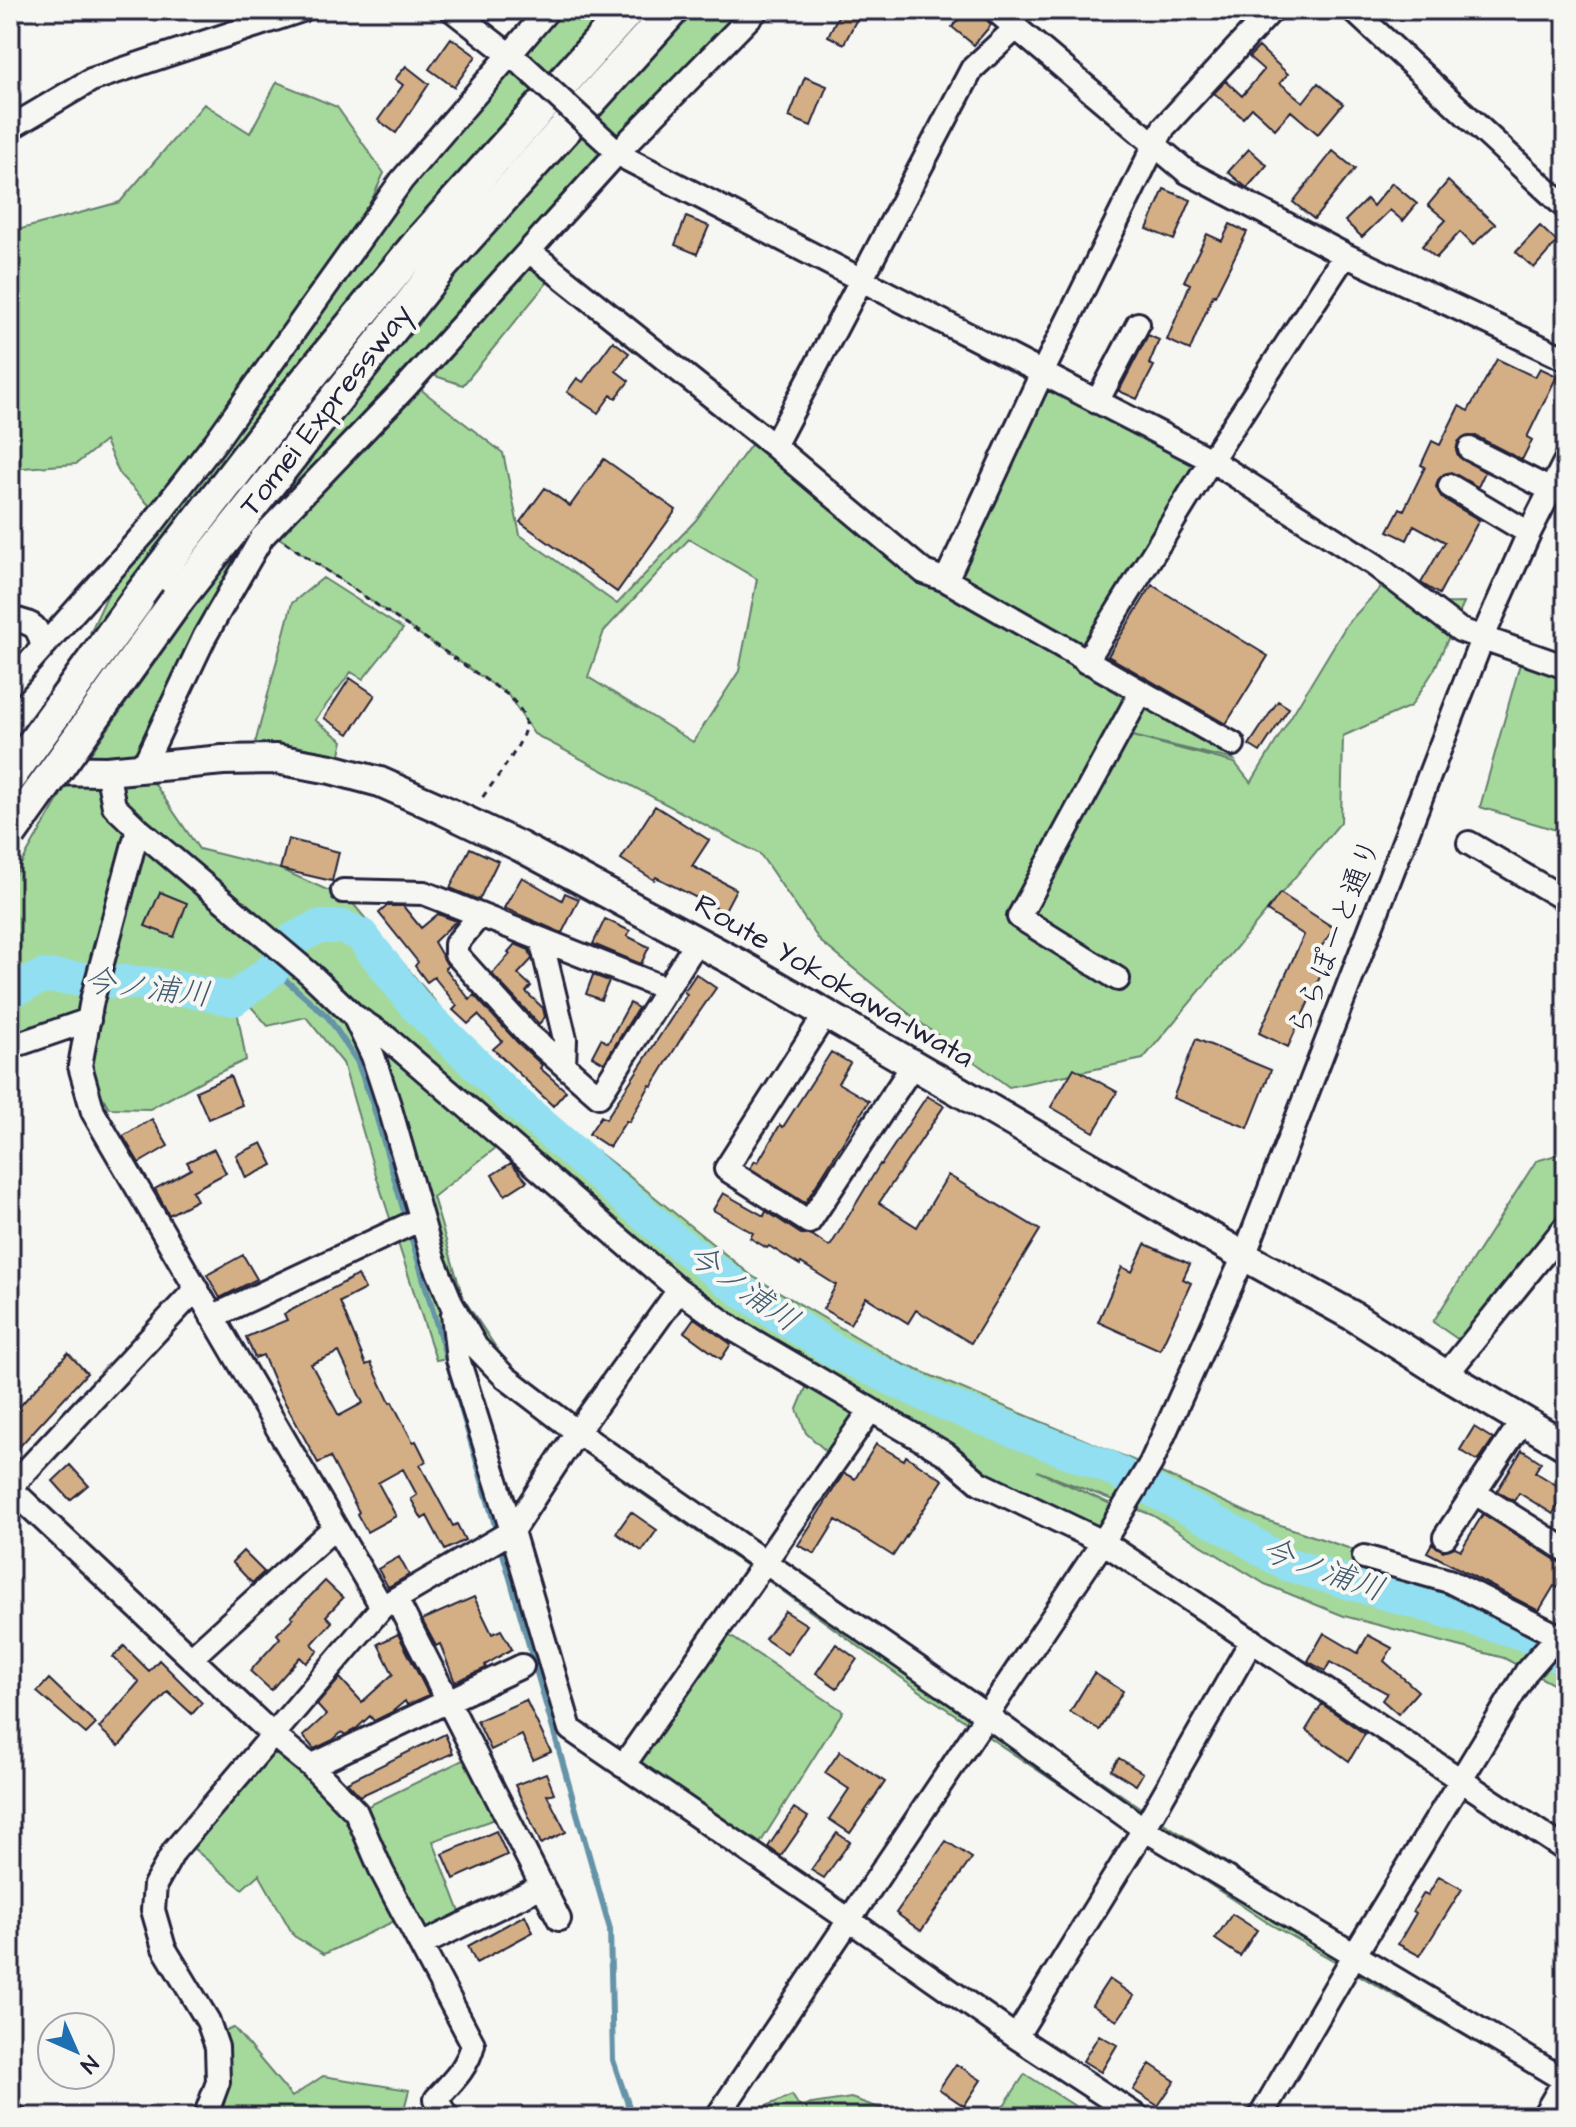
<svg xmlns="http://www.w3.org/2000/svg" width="1576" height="2127" viewBox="0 0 1576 2127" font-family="'Architects Daughter','Klee One',sans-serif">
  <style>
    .green { fill: #a5d99c; stroke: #647e6c; stroke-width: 2; fill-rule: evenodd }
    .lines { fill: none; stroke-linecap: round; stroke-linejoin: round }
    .stream { stroke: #6593a8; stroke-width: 6 }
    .river { stroke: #91dff0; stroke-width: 34 }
    .building { fill: #d4af86; stroke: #22223b; stroke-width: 2; fill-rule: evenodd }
    .minor-casing { stroke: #22223b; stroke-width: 28 }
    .major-casing { stroke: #22223b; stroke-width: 34 }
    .highway-casing { stroke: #22223b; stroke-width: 38 }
    .path { stroke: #22223b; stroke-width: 3; stroke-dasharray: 6 6; stroke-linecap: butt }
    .minor { stroke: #f6f6f2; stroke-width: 22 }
    .major { stroke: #f6f6f2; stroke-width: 28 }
    .highway { stroke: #f6f6f2; stroke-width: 32 }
    .minor-bridge-casing { stroke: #22223b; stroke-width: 28; stroke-linecap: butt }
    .highway-bridge-casing { stroke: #22223b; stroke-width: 38; stroke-linecap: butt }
    .minor-bridge { stroke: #f6f6f2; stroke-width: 22 }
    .highway-bridge { stroke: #f6f6f2; stroke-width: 32 }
    .labels { text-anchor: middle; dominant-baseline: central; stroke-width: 8; stroke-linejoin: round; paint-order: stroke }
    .street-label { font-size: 30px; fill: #22223b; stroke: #f6f6f2 }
    .water-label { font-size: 32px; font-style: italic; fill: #435b71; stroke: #f6f6f2 }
  </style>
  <rect width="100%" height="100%" fill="#f6f6f2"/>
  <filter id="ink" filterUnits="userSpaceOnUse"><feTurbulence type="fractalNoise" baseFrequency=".0125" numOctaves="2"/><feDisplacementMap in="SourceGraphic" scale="16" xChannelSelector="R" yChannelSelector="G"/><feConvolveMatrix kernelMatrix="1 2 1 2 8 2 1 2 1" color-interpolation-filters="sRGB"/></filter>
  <g filter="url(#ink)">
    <!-- green -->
    <path class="green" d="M551,10H628L90,633L149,505L120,475L105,441L76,464L10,469V232L120,202L204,104L250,133L277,82L337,107L384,173L368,208Z
      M689,10H758L529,250L556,272L463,385L420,371L415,385L503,453L520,535L617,604L696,520L756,438L946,580L1044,386L1199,463L1078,657L1195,723L1234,760L1116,732L1235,763L1251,783L1347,624L1381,587C1404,604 1436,604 1464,603L1434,670L1411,706L1343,736L1341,822L1143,1059L1009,1087L918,1021L820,941L760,854L534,734L508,695L269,531L143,767L79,770L257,518L482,237ZM689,539L757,579L739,671L693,742L588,677L604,631Z
      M323,578L403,629L363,679L351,672L315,720L343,741L339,758L251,759L292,603Z
      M1523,653L1566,671V833L1480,807Z
      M154,783L199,849L280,869L350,900L497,1075L624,1172L752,1276L901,1363L1140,1463L1257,1517L1454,1584L1566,1635V1691L1504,1658L1344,1616L1265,1584L1152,1515L1037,1471L1124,1510L1103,1542L871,1411L836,1460L806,1433L797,1409L811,1376L497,1147L433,1197L463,1298L511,1370L589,1430L1151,1815L1432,1992L1566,2094L1268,1923L1085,1802L917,1689L777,1587L625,1482L505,1391L464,1355L436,1360L373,1166L343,1063L306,1017L268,1026L246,1001L235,999L246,1060L203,1080L150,1109L109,1108L85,1067L97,1007L112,981L86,979L79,1010L10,1041V883L66,786Z
      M1566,1152V1251L1469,1347L1433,1322L1536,1161Z
      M727,1634L843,1711L759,1845L623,1766Z
      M273,1735L356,1812L475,1754L506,1815L433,1841L461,1915L421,1945L405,1916L324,1954L294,1936L259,1874L242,1889L187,1843Z
      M234,2028L292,2097L323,2076L409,2090L402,2117H220C230,2088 236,2059 221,2032Z
      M1025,2074L1092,2117H996Z
      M792,2095L799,2106L851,2098L905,2117H732L735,2112L748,2114Z"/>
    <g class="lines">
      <!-- stream -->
      <path class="stream" d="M273,969L328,1017L357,1061L373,1105L497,1532
        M500,1543L610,1929L613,2060L629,2107L639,2117"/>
      <!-- river -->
      <path class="river" d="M10,992L43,976L154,984L234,999L273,969L294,939L318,927H343L361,935L416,1006L512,1099L673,1239L742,1291L836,1352L943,1403L1106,1466L1234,1532L1286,1564L1525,1634L1566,1660"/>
    </g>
    <!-- building -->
    <path class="building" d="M841,10L858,17L844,44L828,36Z
      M967,10H979L991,25L974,45L952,27Z
      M451,38L476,56L454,87L429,69Z
      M1259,47L1288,74L1280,83L1303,102L1318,83L1343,104L1318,134L1291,111L1275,129L1252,108L1243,118L1214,93L1226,81L1242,96L1264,70L1249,57Z
      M406,66L429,84L396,133L378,120L403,85L395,79Z
      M805,77L827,86L811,126L789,117Z
      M1249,149L1267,165L1247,188L1228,172Z
      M1333,151L1355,169L1314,219L1293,202Z
      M1448,181L1495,224L1473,245L1460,232L1436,258L1422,246L1446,220L1428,205Z
      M1392,183L1417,204L1403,221L1390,210L1362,237L1345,221L1367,199L1373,206Z
      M1164,189L1191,200L1174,240L1147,229Z
      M686,217L709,226L697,254L675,245Z
      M1230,224L1247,232L1215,296L1213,295L1190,350L1167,340L1190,284L1184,281L1207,234L1222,241Z
      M1540,226L1557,242L1534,268L1516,252Z
      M1148,335L1159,340L1149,364L1154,366L1137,399L1119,391Z
      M613,341L629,353L616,371L629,381L616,398L611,395L598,413L567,392L577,378L583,382Z
      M1497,359L1535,377L1540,368L1557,376L1527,437L1532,440L1522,460L1476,436L1463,437L1458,442L1456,451L1459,457L1485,472L1478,487L1451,472L1444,474L1438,480L1436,487L1442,498L1479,520L1439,594L1421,583L1445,542L1414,525L1407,540L1388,531L1400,508L1404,510L1425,467L1421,465L1432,441L1440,445L1459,406L1468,411Z
      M604,459L676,510L617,592L520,522L545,488L570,506Z
      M1152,585L1268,656L1226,724L1108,656Z
      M350,678L375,695L349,734L324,718Z
      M1278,701L1289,708L1260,752L1249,745Z
      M655,806L709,840L692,866L736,889L724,912L656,877L654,880L621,859Z
      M288,839L339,852L332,881L280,869Z
      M470,848L498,861L479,900L450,888Z
      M522,877L562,900L565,893L579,899L562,933L504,908Z
      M160,892L187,903L174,937L145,926Z
      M1280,893L1334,928L1311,962L1324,968L1288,1047L1259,1033L1304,935L1267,911Z
      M387,906H403L421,928L438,914L456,921L434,942L448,966L445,968L470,1000L474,995L517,1042L542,1065L540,1068L566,1091L553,1106L493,1049L502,1041L478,1015L468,1024L453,1010L457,1006L434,977L427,982L415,966L418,962L379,913Z
      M605,919L630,931L627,936L649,947L641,964L593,944Z
      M515,944L529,950L532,959L518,974L531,986L526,992L543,1008L545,1017L539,1024L492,974L510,954L508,952Z
      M696,974L716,988L684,1034L652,1086L650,1085L629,1122L626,1121L609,1147L589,1134L601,1116L606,1119L687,994L684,992Z
      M593,975L609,981L601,1000L586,994Z
      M630,1003L638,1008L604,1063L592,1056L601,1039L608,1043Z
      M1196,1039L1271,1070L1248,1128L1173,1098Z
      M831,1052L850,1063L838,1083L869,1101L805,1203L750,1168L755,1161L758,1162L780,1125L783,1127Z
      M1074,1068L1117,1092L1094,1132L1051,1107Z
      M230,1076L242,1105L208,1119L196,1091Z
      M927,1096L944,1106L879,1203L917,1227L948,1175L1040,1230L971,1343L916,1310L908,1323L866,1297L850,1324L823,1309L836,1285L801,1263L800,1265L769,1246L767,1248L750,1238L753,1233L713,1210L723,1193L764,1216L766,1211L801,1234L812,1235L828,1246L831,1245L880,1164L881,1165Z
      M152,1119L168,1146L139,1163L123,1136Z
      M262,1143L273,1165L246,1178L236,1155Z
      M214,1149L226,1173L192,1191L197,1200L169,1215L155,1189L191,1169L187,1162Z
      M511,1163L527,1181L505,1195L492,1175Z
      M1145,1244L1190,1264L1183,1279L1191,1283L1160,1350L1098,1322L1122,1267L1132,1272Z
      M243,1255L257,1279L220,1298L207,1275Z
      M358,1275L365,1289L340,1302L366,1365L371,1363L390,1403L392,1402L413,1442L416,1441L426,1461L420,1465L453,1526L457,1524L465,1540L445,1550L427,1516L422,1519L411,1499L417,1495L403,1469L378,1483L396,1516L367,1532L357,1514L359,1512L330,1457L318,1463L277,1388L263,1355L255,1358L246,1337L287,1320L284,1314ZM339,1352L363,1403L339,1416L311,1364Z
      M694,1318L731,1344L721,1359L684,1332Z
      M68,1353L87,1373L10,1457V1417Z
      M1474,1427L1493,1439L1478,1461L1460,1450Z
      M876,1444L904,1460L906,1456L943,1480L893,1556L836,1520L815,1554L798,1545L844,1473L855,1479Z
      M1522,1450L1541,1462L1535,1472L1566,1491V1511L1557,1506L1553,1514L1519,1493L1514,1501L1497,1491Z
      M70,1465L88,1485L70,1500L53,1481Z
      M631,1512L657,1530L642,1551L616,1533Z
      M1483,1514L1559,1562L1566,1564V1576L1558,1588L1554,1586L1539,1611L1427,1552L1432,1543L1443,1551L1455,1547L1461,1550Z
      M243,1551L264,1572L252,1583L232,1562Z
      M399,1557L409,1575L388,1587L378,1569Z
      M325,1581L343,1598L326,1616L332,1622L312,1644L318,1651L306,1663L300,1657L271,1690L250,1671L280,1638L277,1634L293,1618L291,1616Z
      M474,1597L492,1634L501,1630L512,1649L485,1665L486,1668L455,1682L440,1644L436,1646L422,1620Z
      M785,1611L807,1625L787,1654L765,1639Z
      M1324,1633L1358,1653L1368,1635L1392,1648L1384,1661L1418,1691L1398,1714L1382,1700L1387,1693L1330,1662L1325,1671L1308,1661Z
      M398,1634L429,1695L407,1705L405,1701L392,1712L374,1721L370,1716L356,1729L345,1735L342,1732L333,1740L314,1749L303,1736L326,1715L317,1705L340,1678L362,1702L393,1674L378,1644Z
      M836,1644L857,1659L837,1688L816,1673Z
      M124,1646L149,1671L159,1660L202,1703L192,1714L168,1692L119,1746L99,1728L139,1682L113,1657Z
      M1094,1673L1123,1691L1100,1730L1070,1712Z
      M49,1679L96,1724L86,1734L37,1692Z
      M526,1700L551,1752L533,1760L522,1735L491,1750L477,1721Z
      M1322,1704L1365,1734L1349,1761L1306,1730Z
      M445,1734L453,1753L360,1796L347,1782Z
      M840,1751L885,1782L850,1833L829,1819L849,1789L825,1773Z
      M1119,1758L1143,1773L1136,1785L1111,1770Z
      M546,1773L554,1793L547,1795L566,1832L541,1844L515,1785Z
      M794,1808L808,1817L781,1856L768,1847Z
      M496,1831L507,1855L454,1879L443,1854Z
      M837,1833L850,1842L824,1878L811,1870Z
      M946,1841L972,1858L921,1931L896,1913Z
      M1439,1876L1462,1889L1420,1956L1398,1944L1416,1913L1413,1911L1424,1893L1428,1895Z
      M1232,1914L1257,1930L1240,1956L1215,1939Z
      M525,1915L533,1932L476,1963L468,1946Z
      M1109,1979L1134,1996L1117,2021L1092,2005Z
      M1099,2035L1117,2045L1101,2072L1083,2061Z
      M956,2064L981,2080L964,2106L939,2089Z
      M1150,2064L1175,2081L1158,2106L1133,2090Z"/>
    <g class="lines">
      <!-- minor casing -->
      <g class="minor-casing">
        <path id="minor" d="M452,10L520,63
          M995,10L1187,172L1345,255L1566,359
          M1353,10L1566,208
          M10,128L91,80L302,10
          M610,145L629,160L1211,460L1375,565L1460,630L1566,667
          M529,251L774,446L924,572L946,580L1233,744
          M1097,402L1138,324
          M774,446L972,69L1016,28
          M1470,449L1551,490
          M1450,486L1529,533
          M946,580L1042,373L1155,144L1164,127L1272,10
          M10,618C31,624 38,623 42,646
          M1086,662L1211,460L1345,255
          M10,684L149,528L216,441L402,180L548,10
          M143,767L205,636L262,537L405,388L618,152L757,10
          M107,771L114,806L138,829L310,974L354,1016L386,1037L679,1290L733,1329L946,1454L980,1483L1103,1542L1566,1850
          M138,829L92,1000L80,1066L93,1112L382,1607
          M1469,843L1566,900
          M343,891L424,893L667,989
          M480,915L456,944V954L527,1033L599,1096L698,940
          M541,939L565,1039L564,1065
          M1118,979L1019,917L1141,692
          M826,1013L726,1169L809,1222L913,1065
          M354,1016L373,1056L389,1105L433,1259L452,1305L476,1347L505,1377L577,1432L986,1715L1144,1829L1566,2081
          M10,1047L89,1020
          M453,1314L458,1359L512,1531L570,1729L848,1919L1016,2037L1138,2117
          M212,1317L421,1219
          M1446,1375L1566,1226
          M10,1488L273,1735L311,1766L522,1666
          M10,1488L196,1289
          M1475,1493L1566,1550
          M1445,1537L1522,1421
          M1364,1557L1449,1581L1558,1636
          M396,1599L559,1919
          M191,1658L335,1527
          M311,1766L356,1812L382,1872L473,2044C468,2067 452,2082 436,2099L447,2117
          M623,1766L870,1411
          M421,1945L542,1886
          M1016,2037L1144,1829L1252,1640
          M10,2113L15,2117
          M205,2117L218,2082L217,2047L208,2021L164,1948L153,1910L155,1885L174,1851L382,1607L512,1531L577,1432L679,1290
          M717,2117L1103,1542L1151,1463L1244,1256L1482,639L1529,533L1566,460
          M1260,2117L1355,1954L1527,1671L1558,1636L1566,1631
          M1543,2117L1566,2078"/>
      </g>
      <!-- major casing -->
      <g class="major-casing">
        <path id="major" d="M39,770L107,771L223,760L276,759L331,769L380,782L439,808L519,846L741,965L1244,1256L1353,1316L1446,1375L1566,1446"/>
      </g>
      <!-- highway casing -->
      <g class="highway-casing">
        <path id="highway" d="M137,600L294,396L418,244L628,10
          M177,600L441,266L672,10"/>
      </g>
      <!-- path -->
      <path class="path" d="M285,542L508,695C515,703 524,711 525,722C528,741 491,784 480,801"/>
      <!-- minor -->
      <use href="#minor" class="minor"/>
      <!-- major -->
      <use href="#major" class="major"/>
      <!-- highway -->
      <use href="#highway" class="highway"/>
      <!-- minor-bridge casing -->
      <g class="minor-bridge-casing">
        <path id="minor-bridge" d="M522,64L610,145"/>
      </g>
      <!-- highway-bridge casing -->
      <g class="highway-bridge-casing">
        <path id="highway-bridge" d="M10,776L137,600
          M10,834L177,600"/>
      </g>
      <!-- minor-bridge -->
      <use href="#minor-bridge" class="minor-bridge"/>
      <!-- highway-bridge -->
      <use href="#highway-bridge" class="highway-bridge"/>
    </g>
  </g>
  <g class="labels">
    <!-- street labels -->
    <g class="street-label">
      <text transform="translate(326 410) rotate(-52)">Tomei Expressway</text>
      <text transform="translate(1335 937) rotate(-69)">ららぽーと通り</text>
      <text transform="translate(834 981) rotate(30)">Route Yokokawa-Iwata</text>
    </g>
    <!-- water labels -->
    <g class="water-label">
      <text transform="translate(147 988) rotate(7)">今ノ浦川</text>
      <text transform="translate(743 1288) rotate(35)">今ノ浦川</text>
      <text transform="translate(1323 1570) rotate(20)">今ノ浦川</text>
    </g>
  </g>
  <!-- margin -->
  <rect width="1576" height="2127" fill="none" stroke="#f6f6f2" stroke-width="40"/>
  <rect x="20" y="20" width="1536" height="2087" fill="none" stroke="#22223b" stroke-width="3" filter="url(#ink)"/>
  <!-- north arrow -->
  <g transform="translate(76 2051) rotate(135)"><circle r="38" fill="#f6f6f2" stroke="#a1a1a9" stroke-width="2"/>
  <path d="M0-6L14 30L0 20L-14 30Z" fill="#1f6fb2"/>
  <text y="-12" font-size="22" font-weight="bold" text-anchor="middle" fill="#22223b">N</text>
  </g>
</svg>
